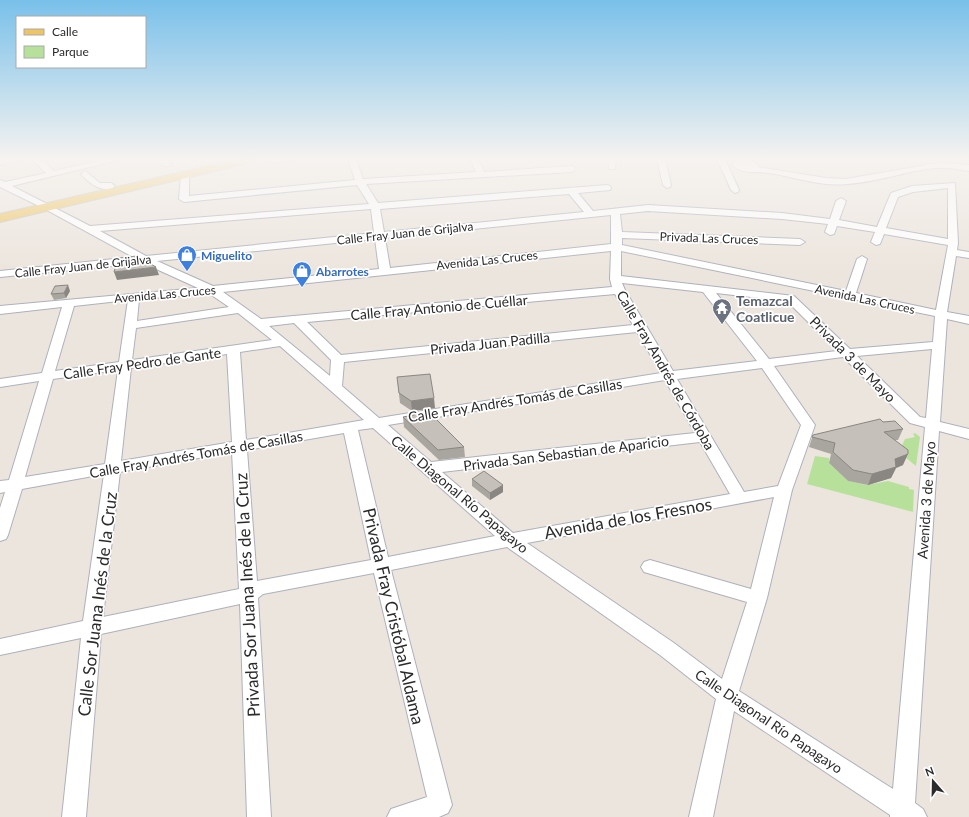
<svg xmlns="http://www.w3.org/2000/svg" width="969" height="817" viewBox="0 0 969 817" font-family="Lato,sans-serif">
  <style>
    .green { fill: #b7e19b }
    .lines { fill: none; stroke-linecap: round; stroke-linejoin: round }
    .minor-casing { stroke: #aeb1bb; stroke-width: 2 }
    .major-casing { stroke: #c4c4c4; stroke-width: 2 }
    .minor { fill: #fff; fill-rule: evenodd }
    .major { fill: #edc562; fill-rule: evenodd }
    .wall { fill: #a9a59f }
    .shaded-wall { fill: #8a8682 }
    .building { fill: #c5c0b9; stroke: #8a8682 }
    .labels { text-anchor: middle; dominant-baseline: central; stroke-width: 3.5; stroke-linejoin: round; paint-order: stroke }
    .far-street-label { font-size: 12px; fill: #2b2b2b; stroke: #fff }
    .far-shop-label { font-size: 12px; font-weight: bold; fill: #366cbe; stroke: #fff; text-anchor: start }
    .worship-label { font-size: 14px; font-weight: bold; fill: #5b616d; stroke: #fff; text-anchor: start }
    .street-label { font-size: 14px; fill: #2b2b2b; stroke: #fff }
    .near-street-label { font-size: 17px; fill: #2b2b2b; stroke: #fff }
  </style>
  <rect width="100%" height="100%" fill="#ece5dd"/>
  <!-- green -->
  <path class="green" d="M915,433L920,437L916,466L899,452L905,439L915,437L913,434Z
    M815,456L829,458V463L848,481L867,485L888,481L909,487V489L914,490L913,512L807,484Z"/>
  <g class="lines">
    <!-- minor casing -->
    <g class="minor-casing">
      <path id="minor" d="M5,159H21L0,165V161Z
        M32,159H41L54,171L107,159H123L12,186L90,226L369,204L357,185L184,202L179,199L181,175L185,172L189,175V196L355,180L348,159H356L363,179L476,172L470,159H478L484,172L572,166L576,169L572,172L366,184L378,203L607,185L610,186L611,188L610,190L578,193L593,211L648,205L782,213L830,219L836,201L841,198L846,201L839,220L877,227L891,193L912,186L955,183L958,243L957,250L969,252V258L956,256L947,312L969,316V324L947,319L940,422L969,429V439L939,431L915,803L923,809L927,817H890V815L734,711L713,817H689L716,699L660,655L507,547L391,570L452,805L448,813L439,817H387L391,809L427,797L374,573L263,594L258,598L271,817H247L240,604L101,634L86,817H62L81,638L0,655V639L83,621L104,474L22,489L8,535L6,539L0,541V508L5,492L0,493V481L9,480L39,381L0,387V379L42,373L62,307L0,314V306L198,288L143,263L0,277V271L133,257L45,209L0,187V180L5,182L46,173ZM948,188V239L886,228L898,197L913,192ZM569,194L584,212L384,232L380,209ZM371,209L374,233L146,256L100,231ZM648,211L782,219L828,224L825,232L830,235L834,234L837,226L875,232L871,242L876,245L880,244L884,234L948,245L936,310L856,293L867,259L862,256L857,259L846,291L622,245V238L800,245L805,242L800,239L622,232L620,214ZM611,215V244L390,268L385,238ZM375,239L379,269L213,286L157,261ZM611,251L610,279L612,287L261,319L223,292ZM621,251L935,316L933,342L850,349L794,296L621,276ZM622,283L703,292L757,361L673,371L625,290ZM716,293L787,301L837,351L769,359ZM210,294L229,307L137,321L139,299ZM615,294L633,325L341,355L307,322ZM128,300L119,362L55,371L74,306ZM238,313L272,340L132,360L136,328ZM294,323L331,360L330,376L269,326ZM637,332L661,373L379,418L342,386L344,362ZM280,346L364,420L246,440L240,352ZM932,349L926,418L920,417L857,356ZM227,354L232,442L121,461L131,368ZM843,357L910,423L925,427L893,789L739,691L767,598L792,490L815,425L774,366ZM762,368L801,425L778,486L744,492L677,379ZM118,370L105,464L25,477L53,379ZM665,380L695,433L431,462L388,425ZM373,428L495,536L388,557L358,430ZM344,433L371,560L257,581L247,450ZM700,442L730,494L513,533L442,472ZM232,452L239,589L103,617L120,472ZM774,497L751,589L650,560L644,562L641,567L644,572L747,602L722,679L674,643L527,543Z
        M155,159H165L171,164L170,166H164Z
        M262,159H292C286,163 268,163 262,159Z
        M608,159H616L615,169H609Z
        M657,159H665L671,185L670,187L667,188L663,185Z
        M719,159H725L726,161L739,190L738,192L735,193L731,190L718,161Z
        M743,160L753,161L758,165V167L826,178L846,179L932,164L948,163L969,165V171C958,169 947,167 935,168C906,171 878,182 848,184C821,187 795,177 769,173C757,171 740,175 732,164L735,161Z
        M85,171L100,183H111L115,186C105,195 88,183 81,174Z"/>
    </g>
    <!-- major casing -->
    <g class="major-casing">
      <path id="major" d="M238,159H258L253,162L0,222V214Z"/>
    </g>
    <!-- minor -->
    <use href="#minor" class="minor"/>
    <!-- major -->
    <use href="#major" class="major"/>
  </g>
  <!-- wall -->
  <path class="wall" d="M70,291L66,298L54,300L51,294Z
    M397,377L435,408L412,411L400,403Z
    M403,417L464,447L465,457L439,460L404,427Z
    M883,422L903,429L898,440H895L903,465L896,468L891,478L868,485L848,481L829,463L831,454L809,447L813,435Z
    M472,479L503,492L490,500L472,486Z"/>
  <!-- shaded-wall -->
  <path class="shaded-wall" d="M156,267L159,275L117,280L114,272Z
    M68,285L70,291L66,298L64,293Z
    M434,398L435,408L412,411L411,401Z
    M908,454L903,465L896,468L891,478L868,485L872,474L895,459Z
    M503,485V492L490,500V493Z"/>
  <!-- building -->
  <path class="building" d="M137,256L156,267L114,272L118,258Z
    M68,285L64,293L51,294L55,286Z
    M430,374L434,398L411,401L399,393L397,377Z
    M429,412L464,447L438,450L403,417Z
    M880,419L883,422L895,421L903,429L884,432L908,450V454L895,459L896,467L872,474L853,470L833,452L835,443L812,437L813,435Z
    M484,471L503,485L490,493L472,479Z"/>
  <!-- sky -->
  <linearGradient id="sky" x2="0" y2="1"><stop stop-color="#79c0ea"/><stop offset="0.58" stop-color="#f6f3f0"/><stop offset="1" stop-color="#f6f3f0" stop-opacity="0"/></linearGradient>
  <rect width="969" height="274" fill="url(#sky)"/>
  <!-- icons -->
  <defs>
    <g id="shop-pin" transform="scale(1)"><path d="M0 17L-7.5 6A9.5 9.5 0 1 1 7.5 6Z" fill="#3f7fe0" stroke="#fff"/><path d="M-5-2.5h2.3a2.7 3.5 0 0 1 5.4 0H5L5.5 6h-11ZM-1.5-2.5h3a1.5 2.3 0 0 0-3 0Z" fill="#fff"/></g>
    <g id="temple-pin" transform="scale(1)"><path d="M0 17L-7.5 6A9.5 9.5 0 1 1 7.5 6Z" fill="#6b7280" stroke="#fff"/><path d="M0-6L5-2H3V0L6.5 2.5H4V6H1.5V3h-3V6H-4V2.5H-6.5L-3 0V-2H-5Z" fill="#fff"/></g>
  </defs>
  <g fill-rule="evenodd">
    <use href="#shop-pin" x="187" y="255"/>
    <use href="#shop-pin" x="302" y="271"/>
    <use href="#temple-pin" x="722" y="308"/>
  </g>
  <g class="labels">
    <!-- far-street labels -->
    <g class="far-street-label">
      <text transform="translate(405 233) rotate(-6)">Calle Fray Juan de Grijalva</text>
      <text transform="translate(709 238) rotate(2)">Privada Las Cruces</text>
      <text transform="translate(487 260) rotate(-6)">Avenida Las Cruces</text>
      <text transform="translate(83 266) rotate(-6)">Calle Fray Juan de Grijalva</text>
      <text transform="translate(165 294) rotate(-5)">Avenida Las Cruces</text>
      <text transform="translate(865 299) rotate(12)">Avenida Las Cruces</text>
    </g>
    <!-- far-shop labels -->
    <g class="far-shop-label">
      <text x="201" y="255">Miguelito</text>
      <text x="316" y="271">Abarrotes</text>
    </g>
    <!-- worship labels -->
    <g class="worship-label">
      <text x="736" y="300">Temazcal<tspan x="736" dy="16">Coatlicue</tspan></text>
    </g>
    <!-- street labels -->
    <g class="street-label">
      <text transform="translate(439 307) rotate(-5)">Calle Fray Antonio de Cuéllar</text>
      <text transform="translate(490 343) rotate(-6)">Privada Juan Padilla</text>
      <text transform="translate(853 359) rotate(45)">Privada 3 de Mayo</text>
      <text transform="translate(142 363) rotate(-8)">Calle Fray Pedro de Gante</text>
      <text transform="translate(666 370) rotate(60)">Calle Fray Andrés de Córdoba</text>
      <text transform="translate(515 400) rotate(-9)">Calle Fray Andrés Tomás de Casillas</text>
      <text transform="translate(566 453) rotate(-7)">Privada San Sebastian de Aparicio</text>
      <text transform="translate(196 454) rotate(-10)">Calle Fray Andrés Tomás de Casillas</text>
      <text transform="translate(460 494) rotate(40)">Calle Diagonal Río Papagayo</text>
      <text transform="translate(926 500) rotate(-86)">Avenida 3 de Mayo</text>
      <text transform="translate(769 721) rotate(34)">Calle Diagonal Río Papagayo</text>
    </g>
    <!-- near-street labels -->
    <g class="near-street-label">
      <text transform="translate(628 518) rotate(-10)">Avenida de los Fresnos</text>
      <text transform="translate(247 595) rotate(-93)">Privada Sor Juana Inés de la Cruz</text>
      <text transform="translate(97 604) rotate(-83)">Calle Sor Juana Inés de la Cruz</text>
      <text transform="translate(394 616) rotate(77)">Privada Fray Cristóbal Aldama</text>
    </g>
  </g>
  <!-- legend -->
  <rect x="16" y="16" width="130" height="52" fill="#ffffff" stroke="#aaaaaa"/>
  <rect x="24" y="29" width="20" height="6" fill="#edc562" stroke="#aaaaaa"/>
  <text x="52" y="36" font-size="12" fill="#2b2b2b">Calle</text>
  <rect x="24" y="46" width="20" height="12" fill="#b7e19b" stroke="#aaaaaa"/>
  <text x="52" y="56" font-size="12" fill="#2b2b2b">Parque</text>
  <!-- north arrow -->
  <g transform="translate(933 781) rotate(340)" stroke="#ffffff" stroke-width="3" paint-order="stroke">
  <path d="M0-3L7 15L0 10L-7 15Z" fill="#2b2b2b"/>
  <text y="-6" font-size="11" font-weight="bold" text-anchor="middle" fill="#2b2b2b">N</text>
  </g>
</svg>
